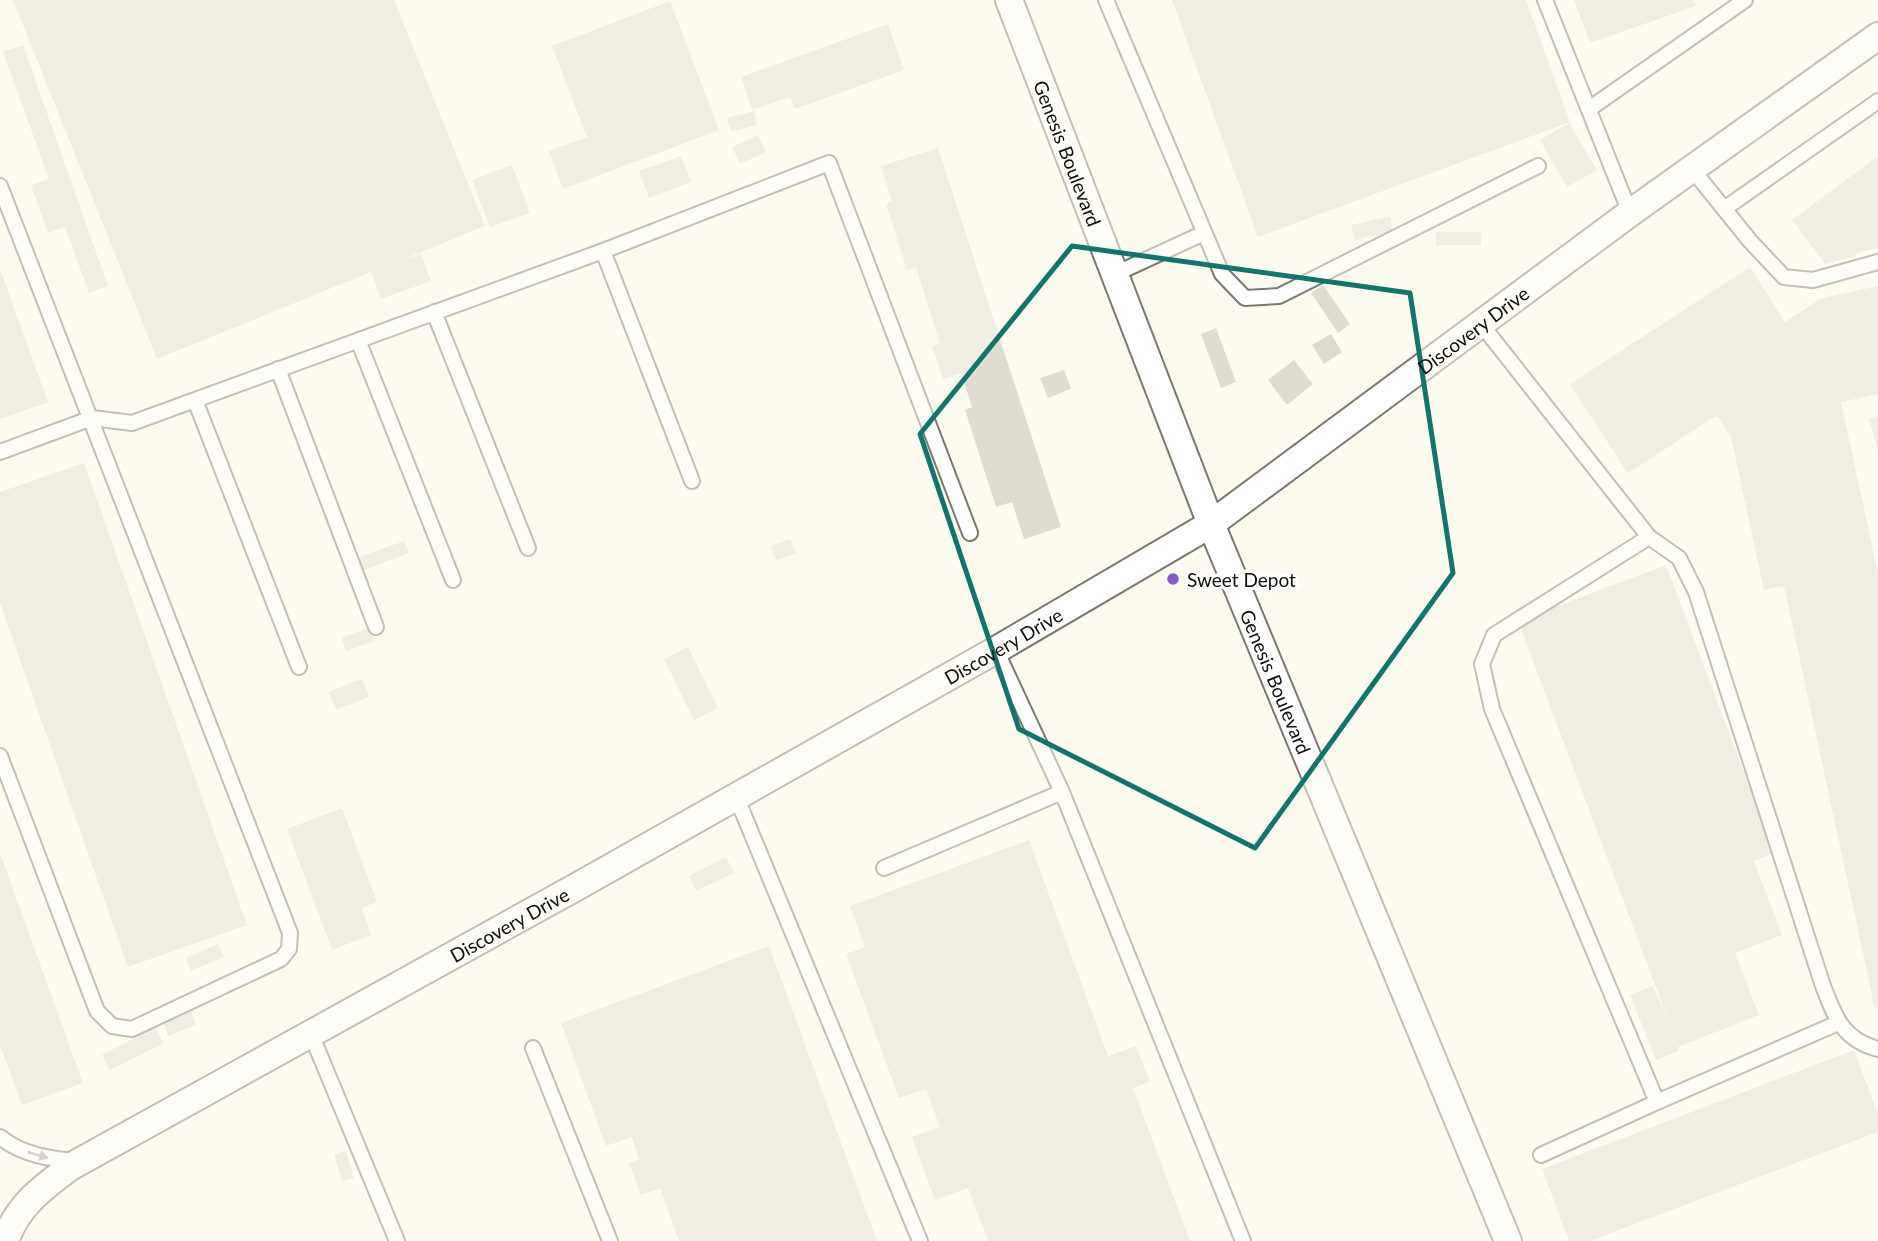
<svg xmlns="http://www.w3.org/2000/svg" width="1878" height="1241" viewBox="0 0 1878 1241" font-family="Lato,sans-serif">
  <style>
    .building { fill: #dfddd2 }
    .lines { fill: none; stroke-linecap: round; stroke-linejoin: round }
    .lane-casing { stroke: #7a796f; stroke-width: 18 }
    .street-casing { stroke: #7a796f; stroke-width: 30 }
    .lane { stroke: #fff; stroke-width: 14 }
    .street { stroke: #fff; stroke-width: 26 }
    .oneway { fill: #9f9f9d }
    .marked { fill: none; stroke: #0f766e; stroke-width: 5; stroke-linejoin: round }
    .poi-dot { fill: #8159d3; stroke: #fff; stroke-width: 2.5 }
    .labels { text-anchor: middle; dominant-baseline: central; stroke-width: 7; stroke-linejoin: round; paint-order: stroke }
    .street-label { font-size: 19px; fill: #0f0e0b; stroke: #fff }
    .poi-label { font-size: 19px; fill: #0f0e0b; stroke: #fff; text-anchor: start }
  </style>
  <rect width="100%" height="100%" fill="#fdfbf0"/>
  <!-- building -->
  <path class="building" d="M13,0H394L485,226L397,262L421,254L431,281L381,299L371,272L157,359Z
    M1172,0H1526L1570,122L1258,237Z
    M1574,0H1694L1696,6L1590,43Z
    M670,1L719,130L563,189L549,151L587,137L552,46Z
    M888,24L904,70L795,109L790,97L752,110L741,77Z
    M23,45L108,286L89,293L65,227L48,233L31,185L49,179L3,52Z
    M754,111L757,125L731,132L727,118Z
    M1569,123L1597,170L1567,187L1540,140Z
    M758,135L766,152L740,164L732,147Z
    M938,148L1061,527L1024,539L1012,502L996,507L965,410L972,407L961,373L943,379L932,346L940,344L916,267L907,270L886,204L892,202L881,166Z
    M681,156L691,182L649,198L639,171Z
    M1878,156V248L1860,252L1852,257L1825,264L1792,220Z
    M512,165L530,213L490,227L472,180Z
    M1390,216L1393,231L1355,240L1351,225Z
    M1436,232H1481V245H1436Z
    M1750,267L1785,322L1820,299L1878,286V394L1841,402L1878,573V1008L1875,1009L1784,586L1764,590L1731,437L1718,417H1714L1633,470L1627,472L1570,384Z
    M0,269L48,402L0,419Z
    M1323,285L1350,324L1338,333L1311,293Z
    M1216,328L1236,382L1221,388L1201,334Z
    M1331,334L1342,352L1324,364L1312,345Z
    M1294,360L1313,384L1287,405L1268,380Z
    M1064,370L1071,389L1048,398L1040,378Z
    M1878,416V450H1877L1869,418Z
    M84,463L247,925L128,967L0,603V492Z
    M790,539L796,554L776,560L771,546Z
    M404,541L409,553L356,573L351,560Z
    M1666,565L1774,853L1754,861L1782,935L1735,953L1759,1015L1678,1047L1679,1051L1656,1060L1630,995L1653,986L1669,1022L1518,621Z
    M370,627L375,641L346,651L341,638Z
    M688,647L718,708L694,720L664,659Z
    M362,679L369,697L336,710L328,692Z
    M342,808L377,902L362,908L371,935L332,950L287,829Z
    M1029,840L1108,1056L1136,1046L1150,1082L1133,1088L1190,1241H988L968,1188L935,1200L912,1137L940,1127L926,1089L899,1098L846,954L865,947L850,906Z
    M0,853L83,1083L22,1105L0,1045Z
    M726,857L734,873L696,891L689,876Z
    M218,944L224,957L191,971L186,958Z
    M769,946L877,1241H679L660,1188L641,1195L629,1163L639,1159L632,1137L606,1146L561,1023Z
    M191,1011L196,1025L168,1036L163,1021Z
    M155,1027L164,1043L110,1070L102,1055Z
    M1854,1050L1878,1114V1132L1590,1241H1569L1542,1169Z
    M346,1151L354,1178L342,1181L334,1154Z"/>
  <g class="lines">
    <!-- lane casing -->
    <g class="lane-casing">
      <path id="lane" d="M1106,0L1222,274L1245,298L1279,296L1538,166
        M1545,0L1630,213
        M1589,109L1745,0
        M1692,169L1750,241L1784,277L1813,280L1878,262
        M0,186L290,933L289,949L281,959L132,1029L112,1026L97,1011L0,756
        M1724,209L1878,101
        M603,251L692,481
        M1115,274L1204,233
        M434,312L528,548
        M1481,324L1649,537
        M358,340L453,580
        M278,369L376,627
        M195,400L299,667
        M0,452L92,418L132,423L603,251L829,163L970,533
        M996,650L1062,792L1243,1241
        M736,796L920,1241
        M884,868L1062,792
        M311,1034L397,1241
        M533,1048L610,1241
        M1657,1102L1838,1023
        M0,1137C22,1155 50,1159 77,1161
        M1541,1155L1657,1102L1492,709L1482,664L1494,635L1649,537L1679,558L1696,592L1822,983C1834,1015 1842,1040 1878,1049"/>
    </g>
    <!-- street casing -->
    <g class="street-casing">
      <g id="street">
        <path id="s1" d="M1009,0L1211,524L1508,1241"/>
        <path id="s2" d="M5,1241C18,1205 41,1189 70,1167L578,886L996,650L1211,524L1630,213L1878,36"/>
      </g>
    </g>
    <!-- lane -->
    <use href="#lane" class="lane"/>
    <!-- street -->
    <use href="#street" class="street"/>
  </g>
  <!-- one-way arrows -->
  <defs><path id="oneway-solid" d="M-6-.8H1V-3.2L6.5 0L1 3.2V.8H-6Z" transform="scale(1.75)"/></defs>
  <use class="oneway" href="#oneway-solid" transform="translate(38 1155) rotate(16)"/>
  <!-- marked area -->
  <path d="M0 0H1878V1241H0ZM1072,246L1410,293L1453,573L1255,848L1019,729L920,434Z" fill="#fdfbf0" fill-opacity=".55" fill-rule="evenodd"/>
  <path class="marked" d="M1072,246L1410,293L1453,573L1255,848L1019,729L920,434Z"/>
  <!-- markers -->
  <circle class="poi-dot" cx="1173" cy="579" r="7"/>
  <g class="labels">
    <!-- street labels -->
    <g class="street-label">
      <text stroke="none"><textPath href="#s1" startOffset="164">Genesis Boulevard</textPath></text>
      <text stroke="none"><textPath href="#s2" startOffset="1736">Discovery Drive</textPath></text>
      <text stroke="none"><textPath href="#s2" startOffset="1169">Discovery Drive</textPath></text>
      <text stroke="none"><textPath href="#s1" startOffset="732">Genesis Boulevard</textPath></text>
      <text stroke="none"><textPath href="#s2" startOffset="602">Discovery Drive</textPath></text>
    </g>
    <!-- poi labels -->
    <g class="poi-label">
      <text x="1187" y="579">Sweet Depot</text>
    </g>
  </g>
</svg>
